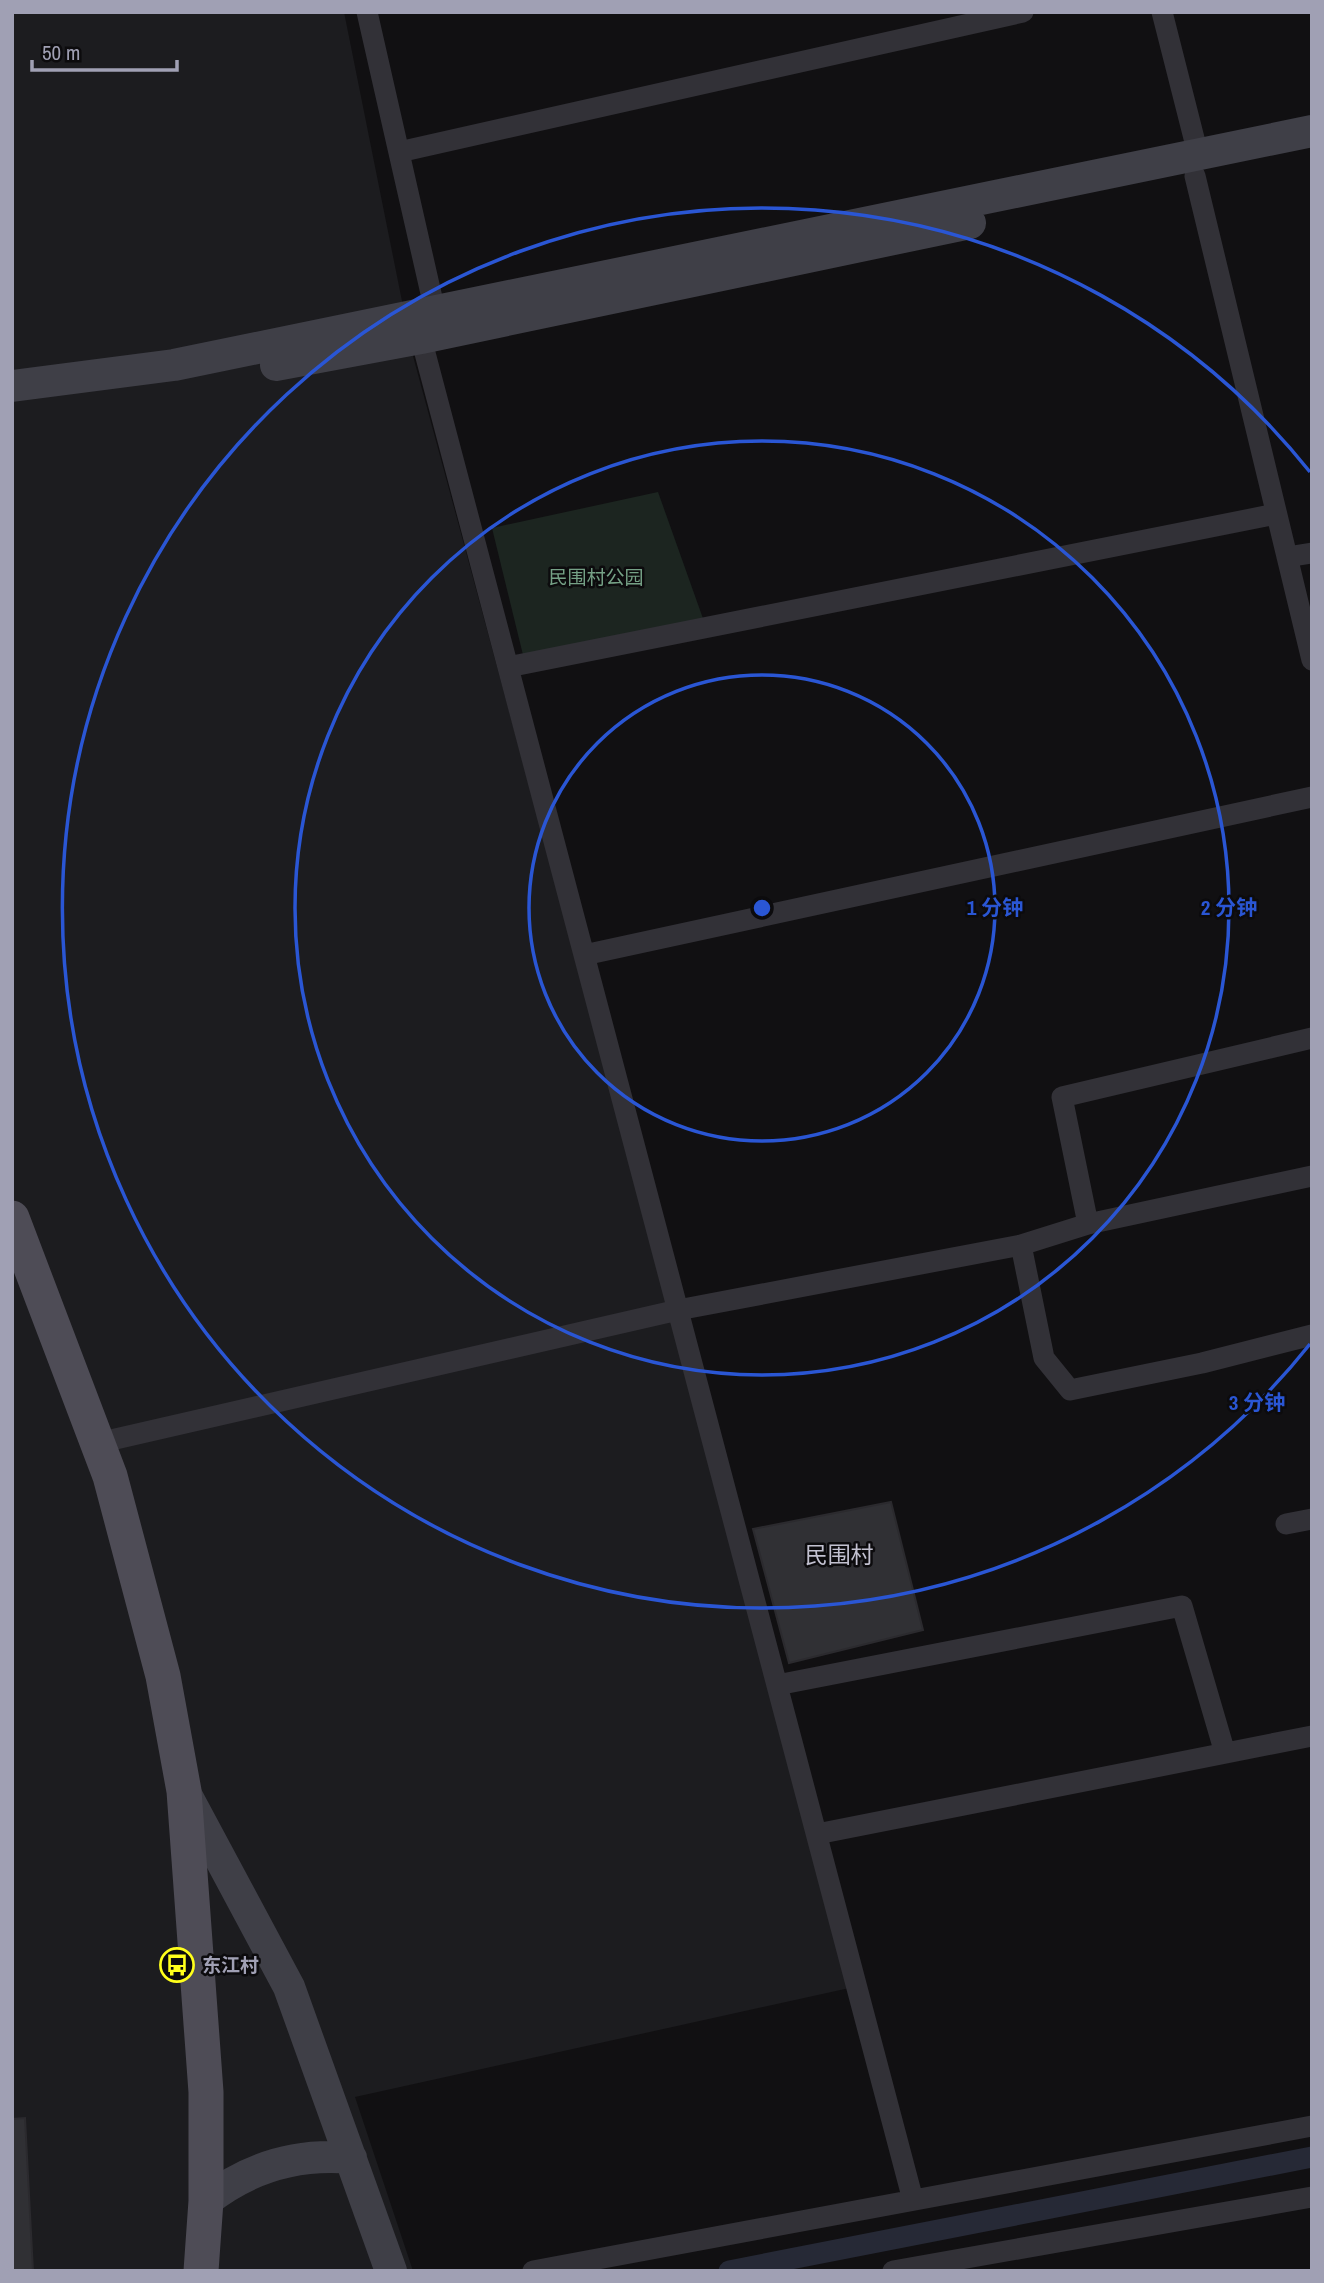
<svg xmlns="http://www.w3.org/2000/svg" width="1324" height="2283" viewBox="0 0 1324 2283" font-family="'Archivo Narrow','Noto Sans SC',sans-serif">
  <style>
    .built { fill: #1c1c1f }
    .green { fill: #1c2520 }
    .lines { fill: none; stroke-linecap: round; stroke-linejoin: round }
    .canal { stroke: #262936; stroke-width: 21 }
    .building { fill: #303034; stroke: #2b2a2e; stroke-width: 2 }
    .street { stroke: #323137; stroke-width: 21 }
    .secondary { stroke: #3f3f47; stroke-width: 32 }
    .primary { stroke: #4e4c56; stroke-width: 35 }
    .ring { fill: none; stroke: #2a56d4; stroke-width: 3.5 }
    .labels { text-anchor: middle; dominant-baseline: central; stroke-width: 5; stroke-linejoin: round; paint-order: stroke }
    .park-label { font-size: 19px; fill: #75a186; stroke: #0c0b0d }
    .poi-label { font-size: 19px; font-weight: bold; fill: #a0a0b4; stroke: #0c0b0d; text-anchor: start }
    .quarter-label { font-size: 23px; fill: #c2c1d0; stroke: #0c0b0d }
    .centre { fill: #2a56d4; stroke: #0c0b0d; stroke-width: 3.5 }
    .ring-label { font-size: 21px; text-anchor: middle; font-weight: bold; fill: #2a56d4; stroke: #0c0b0d; stroke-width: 5; stroke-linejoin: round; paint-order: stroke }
  </style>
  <rect width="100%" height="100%" fill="#111012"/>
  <!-- built -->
  <path class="built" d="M12,12H344L413,356L854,1987L355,2097L413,2271H12Z"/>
  <!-- green -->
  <path class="green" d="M658,492L706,627L525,663L492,528Z"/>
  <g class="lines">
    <!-- canal -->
    <path class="canal" d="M729,2271L1312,2157"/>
  </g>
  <!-- building -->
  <path class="building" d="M891,1502L923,1630L789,1663L753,1529Z
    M25,2118L33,2271H12V2119Z"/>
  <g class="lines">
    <!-- street -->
    <path class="street" d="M367,12L435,311
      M1162,12L1198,154
      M399,152L1023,12
      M1195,176L1312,660
      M421,338L913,2200
      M1287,557L1312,553
      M508,667L1276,514
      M584,955L1312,797
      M1088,1224L1062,1097L1312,1038
      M1021,1245L1044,1358L1070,1390L1202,1363L1312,1335
      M98,1443L678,1310L1021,1245L1088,1224L1312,1176
      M1286,1524L1312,1519
      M777,1685L1182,1606L1225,1753
      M817,1834L1312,1736
      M533,2271L1312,2126
      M893,2271L1312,2197"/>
    <!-- secondary -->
    <path class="secondary" d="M276,365L421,338L970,223
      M12,386L174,365L1312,131
      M184,1791L289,1987L391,2271
      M206,2201C249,2167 296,2153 351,2158"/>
    <!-- primary -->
    <path class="primary" d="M12,1218L110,1476L163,1676L184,1791L206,2092V2201L201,2271"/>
  </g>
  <!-- distance rings -->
  <g class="ring">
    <circle cx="762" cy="908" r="233"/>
    <circle cx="762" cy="908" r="467"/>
    <path d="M1310 1344A700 700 0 1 1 1310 472"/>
  </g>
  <!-- icons -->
  <defs>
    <g id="bus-ring" transform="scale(1.75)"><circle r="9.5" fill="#0c0b0d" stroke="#ffff1b" stroke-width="1.5"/><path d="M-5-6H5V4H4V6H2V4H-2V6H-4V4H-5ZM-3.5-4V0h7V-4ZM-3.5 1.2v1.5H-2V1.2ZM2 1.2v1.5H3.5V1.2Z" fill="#ffff1b"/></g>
  </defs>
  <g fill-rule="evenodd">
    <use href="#bus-ring" x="177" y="1965"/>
  </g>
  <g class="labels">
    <!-- park labels -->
    <g class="park-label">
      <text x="596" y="577">民围村公园</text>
    </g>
    <!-- poi labels -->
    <g class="poi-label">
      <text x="202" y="1965">东江村</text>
    </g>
    <!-- quarter labels -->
    <g class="quarter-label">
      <text x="839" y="1554">民围村</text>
    </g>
  </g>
  <circle cx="762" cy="908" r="10" class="centre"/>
  <g class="ring-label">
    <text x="995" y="915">1 分钟</text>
    <text x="1229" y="915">2 分钟</text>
    <text x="1257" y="1410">3 分钟</text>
  </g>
  <!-- border -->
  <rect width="1324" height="2283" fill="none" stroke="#a0a0b4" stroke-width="28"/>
  <!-- scale -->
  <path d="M32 60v10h145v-10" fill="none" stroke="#a0a0b4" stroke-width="3.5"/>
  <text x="42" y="60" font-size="21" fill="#a0a0b4" stroke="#0c0b0d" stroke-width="5" paint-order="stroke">50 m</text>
</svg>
